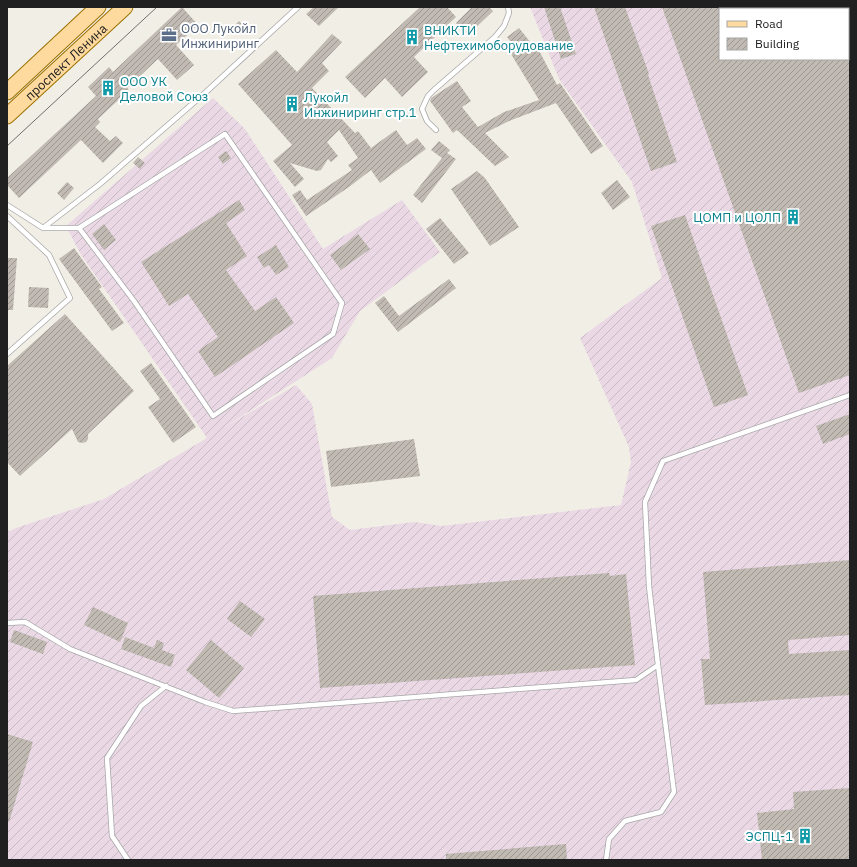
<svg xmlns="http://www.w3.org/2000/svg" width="857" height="867" viewBox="0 0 857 867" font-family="'IBM Plex Sans',sans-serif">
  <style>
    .industrial { fill: url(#industrial-furrows); fill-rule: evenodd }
    .building { fill: url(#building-hatch) }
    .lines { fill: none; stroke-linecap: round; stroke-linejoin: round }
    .service-casing { stroke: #a7a7a7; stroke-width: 6 }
    .primary-casing { stroke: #9c7100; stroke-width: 17 }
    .service { stroke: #fff; stroke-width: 4.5 }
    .primary { stroke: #feda9e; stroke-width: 15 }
    .tram { stroke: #6e6e6e; stroke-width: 1 }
    .labels { text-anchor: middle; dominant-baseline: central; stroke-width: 4; stroke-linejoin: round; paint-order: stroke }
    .service-label { font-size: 13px; fill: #4e5e75; stroke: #fff; text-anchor: start }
    .culture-label { font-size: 13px; fill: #0d838f; stroke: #fff; text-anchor: start }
    .street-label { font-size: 13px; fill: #202020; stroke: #fff }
  </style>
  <defs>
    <pattern id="industrial-furrows" width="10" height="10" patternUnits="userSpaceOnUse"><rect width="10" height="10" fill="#ead8e5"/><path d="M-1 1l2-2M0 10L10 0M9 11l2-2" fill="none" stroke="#c8b9c4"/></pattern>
    <pattern id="building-hatch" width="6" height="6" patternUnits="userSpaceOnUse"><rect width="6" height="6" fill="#c1bab2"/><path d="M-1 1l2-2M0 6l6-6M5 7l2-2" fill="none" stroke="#9c9790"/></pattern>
  </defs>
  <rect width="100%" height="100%" fill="#f1eee6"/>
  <!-- industrial -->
  <path class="industrial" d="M530,7H850V860H7V532L16,528L104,499L207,438L80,253L66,226L213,98L245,129L323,249L402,200L440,252L360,311L332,358L222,429L296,385L312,404L332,517L350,530L414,522L442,526L621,505L631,462L629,447L580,338L662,278L632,182L559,79ZM720,9H848V59H720Z"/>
  <!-- building -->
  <path class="building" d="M182,7L198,25L176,45L194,65L177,80L158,59L127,88L129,90L98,119L100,122L95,127L110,141L116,136L123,143L103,163L81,140L19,198L7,185V178L96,96L88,87L109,67L113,72Z
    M314,7H339L319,26L306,14Z
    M420,7H447L456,17L414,57L428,72L402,97L385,78L365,98L345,77Z
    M472,7H489L493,11L468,35L456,23Z
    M544,7H560L576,54L561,59Z
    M594,7H625L649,74L648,75L677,162L651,171Z
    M662,7H720V59H850V375L799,393Z
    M239,21L245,28L238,34L232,28Z
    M519,28L531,43L534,41L557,85L560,83L603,146L591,154L556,103L509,121L485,133L509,157L495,166L457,130L453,133L430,101L431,98L457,81L471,101L462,107L478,127L504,112L539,100L511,54L516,49L507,37Z
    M332,34L342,42L322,63L329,71L312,88L355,133L358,131L371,148L396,130L407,145L417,138L426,149L380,183L371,170L349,187L306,216L292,195L300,190L307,200L352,170L348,165L358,158L339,130L327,142L338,156L331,162L328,159L321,170L317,171L290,163L304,179L295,187L273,161L292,145L238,84L276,50L297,72Z
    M439,141L450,150L447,153L456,159L422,203L413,195L442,158L431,150Z
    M226,151L231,158L223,164L218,157Z
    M138,157L145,163L140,169L133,163Z
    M477,171L485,178L519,227L490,246L451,189Z
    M617,180L630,197L613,210L601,193Z
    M67,182L74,188L64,200L57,193Z
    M239,200L245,210L226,223L247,256L226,270L255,311L276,297L294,323L215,377L198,351L218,337L188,294L169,306L141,262Z
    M685,215L748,395L714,407L651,226Z
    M440,218L469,253L454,264L426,229Z
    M104,224L116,240L104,250L92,234Z
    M358,234L370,249L341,270L330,255Z
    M276,245L289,267L276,275L269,265L264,268L257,257Z
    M74,248L102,287L99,289L124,323L112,331L59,259Z
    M7,258H17L13,310H7Z
    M449,279L456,288L398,332L375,303L384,296L399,316Z
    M29,287L49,288L48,308L28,307Z
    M65,314L134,391L88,434V439L86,442L82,443L78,442L72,429L20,476L7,462V366Z
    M151,363L196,427L173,443L148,407L160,399L140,371Z
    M850,414V434L823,444L816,426Z
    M414,439L420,476L331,487L326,451Z
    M850,560V635L788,640L789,654L850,650V695L705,705L701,659H710L703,572Z
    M609,573L610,576L626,574L635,665L320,688L313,596Z
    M240,601L265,619L251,637L227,619Z
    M93,607L128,623L120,642L84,625Z
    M14,630L47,642L43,654L10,642Z
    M125,637L154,648L157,640L164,643L162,650L175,655L171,667L121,649Z
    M211,640L244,668L219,698L186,670Z
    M7,734L33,742L9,822H7Z
    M850,788V860H762L757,813L794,809L793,792Z
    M566,844L567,860H446V854Z"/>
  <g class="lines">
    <!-- service casing -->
    <g class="service-casing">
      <path id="service" d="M436,130L427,121L422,109L428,96L434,90L495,37L504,26L509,13L508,7
        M7,205L43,228H79L134,301L213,416L333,334L342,303L225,134L79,228
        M7,216L49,255L70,298L7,354
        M43,228L100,184L206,92L298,7
        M7,623L25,622L70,649L205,702L233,711L636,680L658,665L649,586L645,502L663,461L850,395
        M128,860L112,836L107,758L141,706L166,686
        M606,860L609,839L625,821L661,812L674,792L658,665"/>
    </g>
    <!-- primary casing -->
    <g class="primary-casing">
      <g id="primary">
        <path d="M7,92L98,7"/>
        <path id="s1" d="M7,116L125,7"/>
      </g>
    </g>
    <!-- service -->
    <use href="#service" class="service"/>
    <!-- primary -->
    <use href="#primary" class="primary"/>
    <!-- tram -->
    <path class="tram" d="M7,146L157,7"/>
  </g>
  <!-- icons -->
  <defs>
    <g id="office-bare" transform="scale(1.2)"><path d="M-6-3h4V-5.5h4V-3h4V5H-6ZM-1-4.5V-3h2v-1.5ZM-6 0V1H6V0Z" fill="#5c6f8a" stroke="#fff" stroke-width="2.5" paint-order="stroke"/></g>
    <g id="building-bare" transform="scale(1.2)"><path d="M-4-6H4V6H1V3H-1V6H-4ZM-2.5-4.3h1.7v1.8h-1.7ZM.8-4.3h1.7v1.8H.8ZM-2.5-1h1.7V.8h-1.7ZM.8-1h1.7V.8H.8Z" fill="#0f9aa8" stroke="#fff" stroke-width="2.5" paint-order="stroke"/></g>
  </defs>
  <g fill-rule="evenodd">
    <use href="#office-bare" x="169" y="35"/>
    <use href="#building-bare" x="412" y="37"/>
    <use href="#building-bare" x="108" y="88"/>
    <use href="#building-bare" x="292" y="104"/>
    <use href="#building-bare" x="793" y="217"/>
    <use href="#building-bare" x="805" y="836"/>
  </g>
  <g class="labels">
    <!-- service labels -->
    <g class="service-label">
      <text x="181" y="28">ООО Лукойл<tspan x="181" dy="15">Инжиниринг</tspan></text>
    </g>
    <!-- culture labels -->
    <g class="culture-label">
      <text x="424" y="30">ВНИКТИ<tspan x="424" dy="15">Нефтехимоборудование</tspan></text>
      <text x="120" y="81">ООО УК<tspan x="120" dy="15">Деловой Союз</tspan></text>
      <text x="304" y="97">Лукойл<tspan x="304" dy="15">Инжиниринг стр.1</tspan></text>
      <text x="781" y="217" text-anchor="end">ЦОМП и ЦОЛП</text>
      <text x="793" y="836" text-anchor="end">ЭСПЦ-1</text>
    </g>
    <!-- street labels -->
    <g class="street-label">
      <text stroke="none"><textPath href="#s1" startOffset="80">проспект Ленина</textPath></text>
    </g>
  </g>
  <!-- border -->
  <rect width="857" height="867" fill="none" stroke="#202020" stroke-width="16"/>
  <!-- legend -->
  <rect x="719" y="8" width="130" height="52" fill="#ffffff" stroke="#a6a6a6"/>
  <rect x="727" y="21" width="20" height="6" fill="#feda9e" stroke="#a6a6a6"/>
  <text x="755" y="28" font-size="12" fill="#202020">Road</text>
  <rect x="727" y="38" width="20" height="12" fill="url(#building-hatch)" stroke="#a6a6a6"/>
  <text x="755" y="48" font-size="12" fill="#202020">Building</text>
</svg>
